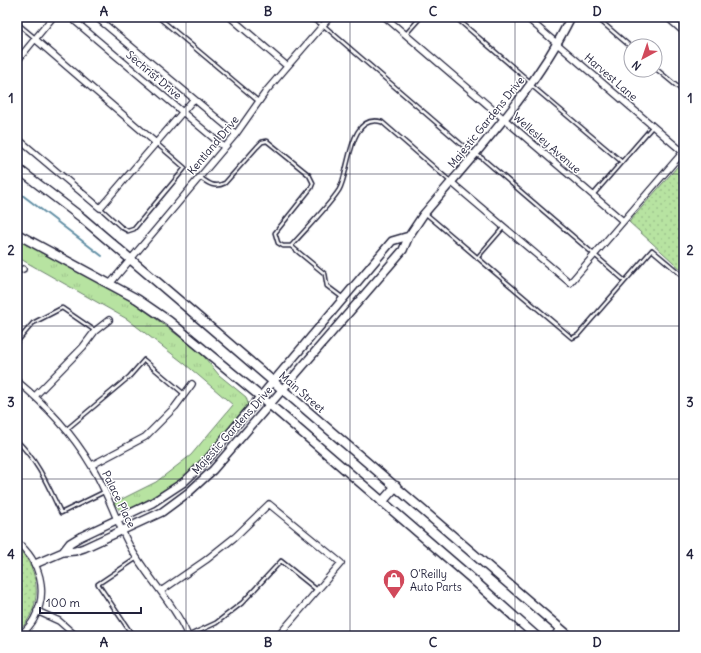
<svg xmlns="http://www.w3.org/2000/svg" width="701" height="653" viewBox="0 0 701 653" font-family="Delius,sans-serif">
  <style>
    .grass { fill: url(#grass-tufts); stroke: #6c826e }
    .park { fill: url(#park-dots); stroke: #6c826e }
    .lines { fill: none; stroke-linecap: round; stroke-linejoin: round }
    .stream { stroke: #6390a6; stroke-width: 2 }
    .service-casing { stroke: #22223b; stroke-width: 5.5 }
    .minor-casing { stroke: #22223b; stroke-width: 8 }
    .tertiary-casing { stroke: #22223b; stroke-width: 10 }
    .secondary-casing { stroke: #22223b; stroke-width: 11 }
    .service { stroke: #fff; stroke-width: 2.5 }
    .minor { stroke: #fff; stroke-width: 5.5 }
    .tertiary { stroke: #fff; stroke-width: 7 }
    .secondary { stroke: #fff; stroke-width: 8 }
    .grid { fill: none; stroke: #22223b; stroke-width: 1; stroke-opacity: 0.55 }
    .labels { text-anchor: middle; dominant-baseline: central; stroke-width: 3; stroke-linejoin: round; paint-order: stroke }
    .street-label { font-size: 11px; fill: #22223b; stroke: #fff }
    .poi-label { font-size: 11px; fill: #22223b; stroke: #fff; text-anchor: start }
    .neatline { fill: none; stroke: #22223b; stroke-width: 1.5 }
    .grid-label { font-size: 13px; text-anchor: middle; font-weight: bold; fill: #22223b }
  </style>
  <defs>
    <pattern id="grass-tufts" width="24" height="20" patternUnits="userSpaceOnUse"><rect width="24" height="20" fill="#b7e3a1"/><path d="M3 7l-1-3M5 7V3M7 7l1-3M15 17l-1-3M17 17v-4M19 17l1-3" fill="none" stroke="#9dc28c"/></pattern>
    <pattern id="park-dots" width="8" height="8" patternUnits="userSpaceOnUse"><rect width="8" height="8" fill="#b7e3a1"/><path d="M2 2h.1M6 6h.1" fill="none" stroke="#9dc28c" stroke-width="1.8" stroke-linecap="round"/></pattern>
  </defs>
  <rect width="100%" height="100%" fill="#fff"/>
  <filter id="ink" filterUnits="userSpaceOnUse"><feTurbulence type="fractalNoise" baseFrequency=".025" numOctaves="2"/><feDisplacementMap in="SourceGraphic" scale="8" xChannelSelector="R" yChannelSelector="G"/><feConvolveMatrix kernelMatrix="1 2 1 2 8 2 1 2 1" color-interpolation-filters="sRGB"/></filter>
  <g filter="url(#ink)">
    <!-- grass -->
    <path class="grass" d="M17,237L122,294L151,315L201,353L219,375L246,397L249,407C229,429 210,456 186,475C167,489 147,501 126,511L121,512L114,503L156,482L191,455L233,405L185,364L127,319L17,257Z"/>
    <!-- park -->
    <path class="park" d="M684,159V272L629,222Z
      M17,548C37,565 42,596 29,618C26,624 21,628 17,632Z"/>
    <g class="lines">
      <!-- stream -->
      <path class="stream" d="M17,191L102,256"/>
      <!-- service casing -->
      <g class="service-casing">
        <path id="service" d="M158,17L258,101
          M308,17L323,25L468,150L482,158L625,281
          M455,17L529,81L531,85L622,162
          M596,17L631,47
          M17,23L35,38
          M406,34L421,17
          M655,68L684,92
          M201,178C209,184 215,188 225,183L257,147L262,142L267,141L309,175L313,183L311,188L275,233L278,243L283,246H291C305,230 328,207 339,190C350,172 348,112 382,122L451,182
          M593,195L653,126
          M100,208L121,227L128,231L134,229L185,168L156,143
          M425,213L572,338L578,335L652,250L684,277
          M291,246L325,274L327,286L343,298
          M477,258L503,228
          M17,342L33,323L62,308L94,330
          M67,429L129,377L144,360L184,394
          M17,441C38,461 49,488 61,513L104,492
          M133,636L98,584L137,558
          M188,636L216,623L242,603L281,561L317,590"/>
      </g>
      <!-- minor casing -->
      <g class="minor-casing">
        <path id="minor" d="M70,17L224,147
          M96,17L236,134
          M230,17L287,66
          M385,17L623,221
          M526,17L684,153
          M667,17L684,32
          M35,39L156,143
          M17,61L53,17
          M17,138L100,208L193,100
          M451,182L570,283L683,152
          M17,271L23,269
          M109,285L236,134L267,90L330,17
          M17,381C46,405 72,433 91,465C109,493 117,527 135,555C152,582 175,606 188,636
          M35,396L83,347L95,331L109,320
          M92,465L145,437L175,407L192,384
          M17,542C40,561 49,592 34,619C31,625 25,631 20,636
          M161,591L206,560L235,537L269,504L341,563L278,636
          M37,611L59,621L76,636
          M554,636L560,628"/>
      </g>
      <!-- tertiary casing -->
      <g class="tertiary-casing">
        <path id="tertiary" d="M63,552L70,543L80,537L152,503L184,482L207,460L392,241L409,236
          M35,564L63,552L75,551L84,548L162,512L189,492L213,470L403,250L409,236L423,215C476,152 534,92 571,17"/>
      </g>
      <!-- secondary casing -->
      <g class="secondary-casing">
        <path id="secondary" d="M17,168L81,217L197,316L569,636
          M17,234L137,299L169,321L261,397L471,578L536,636
          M382,502L396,486"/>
      </g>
      <!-- service -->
      <use href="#service" class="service"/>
      <!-- minor -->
      <use href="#minor" class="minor"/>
      <!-- tertiary -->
      <use href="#tertiary" class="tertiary"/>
      <!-- secondary -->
      <use href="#secondary" class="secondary"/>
    </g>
  </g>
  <!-- grid -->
  <path class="grid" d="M186,17V636M350,17V636M515,17V636M17,174H684M17,326H684M17,479H684"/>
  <!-- icons -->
  <defs>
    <g id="shop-pin" transform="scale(1.15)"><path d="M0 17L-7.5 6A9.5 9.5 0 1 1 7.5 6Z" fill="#d1495b" stroke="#fff"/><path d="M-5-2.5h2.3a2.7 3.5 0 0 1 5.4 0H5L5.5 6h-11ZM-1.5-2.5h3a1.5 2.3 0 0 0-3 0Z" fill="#fff"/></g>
  </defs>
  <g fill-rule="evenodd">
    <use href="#shop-pin" x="394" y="580"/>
  </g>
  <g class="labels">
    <!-- street labels -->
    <g class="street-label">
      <text transform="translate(154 75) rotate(40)">Sechrist Drive</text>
      <text transform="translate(611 77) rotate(41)">Harvest Lane</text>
      <text transform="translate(486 122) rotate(-51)">Majestic Gardens Drive</text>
      <text transform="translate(547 143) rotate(41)">Wellesley Avenue</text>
      <text transform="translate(213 145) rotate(-50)">Kentland Drive</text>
      <text transform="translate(302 392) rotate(41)">Main Street</text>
      <text transform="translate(232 430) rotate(-48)">Majestic Gardens Drive</text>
      <text transform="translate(119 499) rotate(64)">Palace Place</text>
    </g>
    <!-- poi labels -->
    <g class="poi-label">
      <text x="410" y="574">O'Reilly<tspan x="410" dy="13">Auto Parts</tspan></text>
    </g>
  </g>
  <!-- margin -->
  <rect width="701" height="653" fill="none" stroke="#fff" stroke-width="44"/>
  <!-- north arrow -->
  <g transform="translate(643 58) rotate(220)"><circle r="19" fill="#ffffff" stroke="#a7a7b1"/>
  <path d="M0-3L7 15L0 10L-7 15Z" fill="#d1495b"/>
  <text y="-6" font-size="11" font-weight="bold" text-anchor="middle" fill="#22223b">N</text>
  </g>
  <!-- scale -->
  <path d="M40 607v6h101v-6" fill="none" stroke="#22223b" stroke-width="2"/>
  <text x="46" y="607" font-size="12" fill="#22223b" stroke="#ffffff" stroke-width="3" paint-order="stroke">100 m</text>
  <rect x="22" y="22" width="657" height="609" class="neatline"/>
  <g class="grid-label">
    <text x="104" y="16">A</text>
    <text x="268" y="16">B</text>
    <text x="433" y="16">C</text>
    <text x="597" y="16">D</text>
    <text x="11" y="103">1</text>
    <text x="690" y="103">1</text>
    <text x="11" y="255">2</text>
    <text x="690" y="255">2</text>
    <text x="11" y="407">3</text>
    <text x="690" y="407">3</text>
    <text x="11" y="559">4</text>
    <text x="690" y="559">4</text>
    <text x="104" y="647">A</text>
    <text x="268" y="647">B</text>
    <text x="433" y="647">C</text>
    <text x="597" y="647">D</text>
  </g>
</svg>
